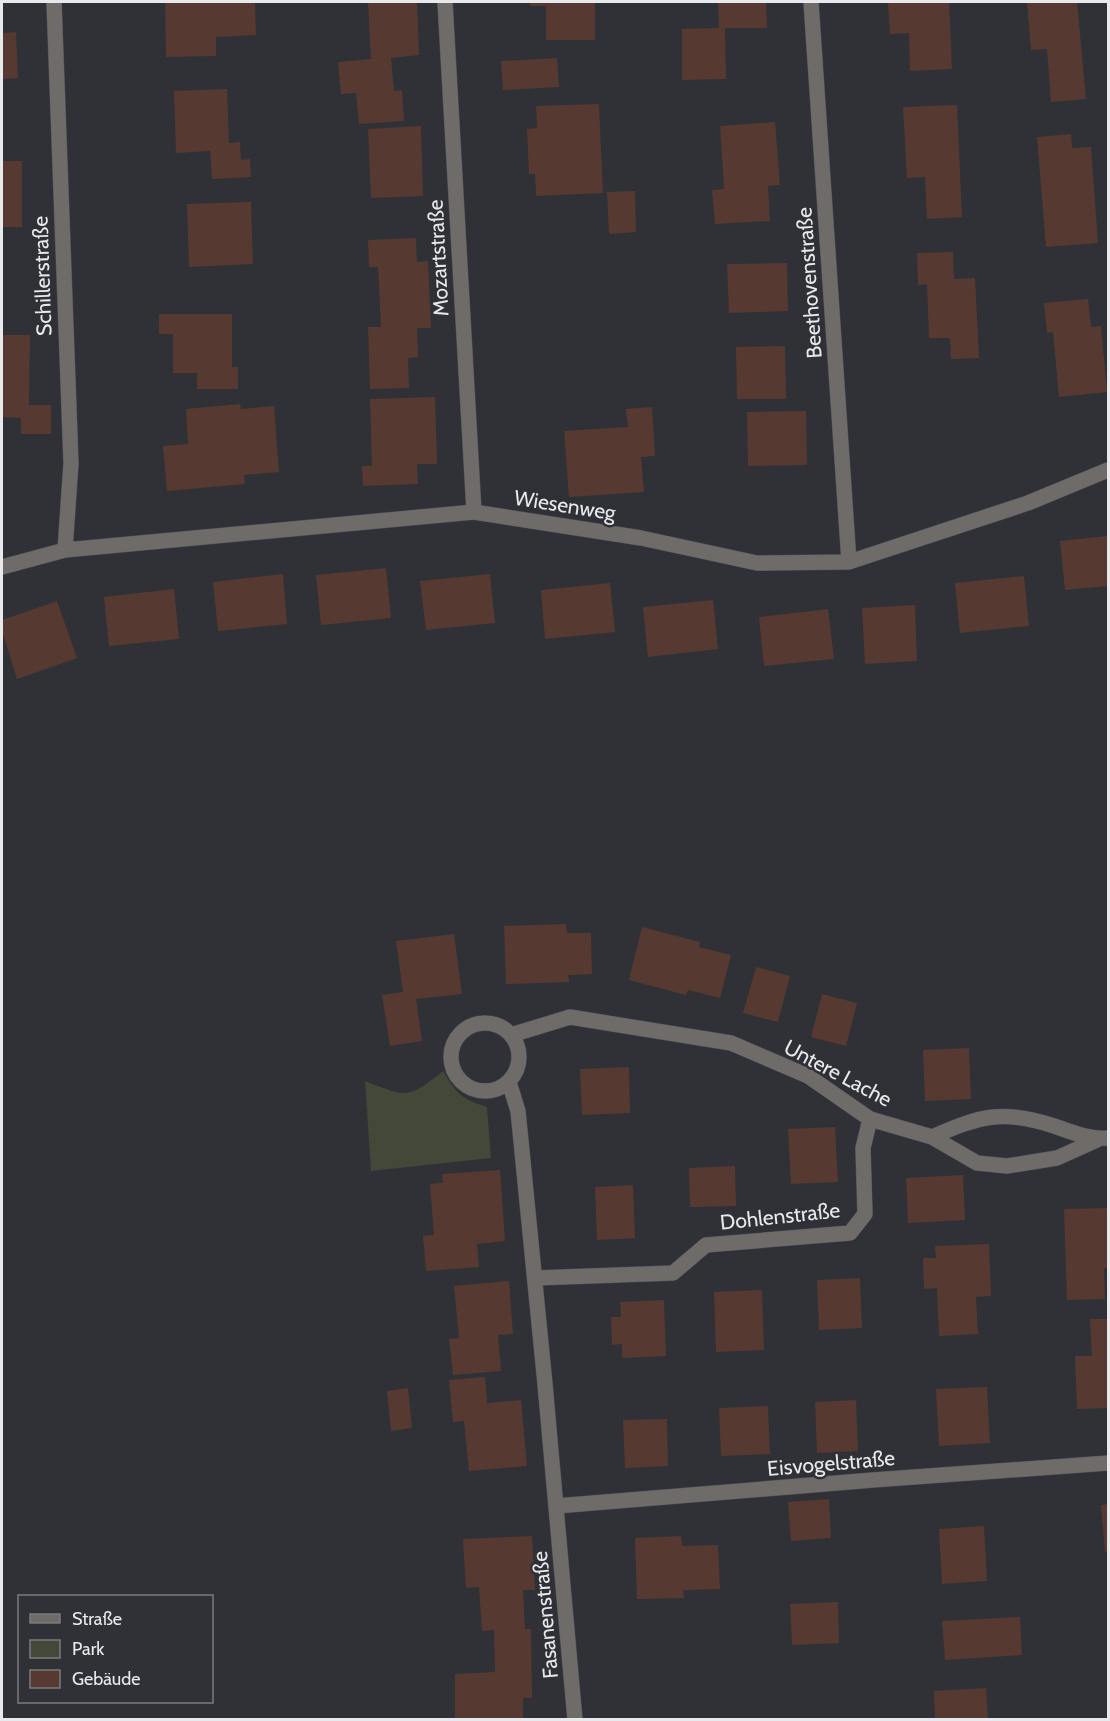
<svg xmlns="http://www.w3.org/2000/svg" width="1110" height="1721" viewBox="0 0 1110 1721" font-family="Cabin,sans-serif">
  <style>
    .green { fill: #434838 }
    .building { fill: #563a31 }
    .lines { fill: none; stroke-linecap: round; stroke-linejoin: round }
    .minor-casing { stroke: #4c4e54; stroke-width: 16 }
    .minor { stroke: #6e6b69; stroke-width: 15 }
    .labels { text-anchor: middle; dominant-baseline: central; stroke-width: 5; stroke-linejoin: round; paint-order: stroke }
    .street-label { font-size: 21px; fill: #e7e9ec; stroke: #2f3137 }
  </style>
  <rect width="100%" height="100%" fill="#2f3137"/>
  <!-- green -->
  <path class="green" d="M443,1071C456,1093 461,1099 487,1107L491,1158L371,1171L365,1081C407,1097 407,1100 443,1071Z"/>
  <!-- building -->
  <path class="building" d="M165,2H255L256,35L216,37V56L166,57Z
    M368,2H417L419,55L391,58L394,91L402,90L404,121L359,124L356,93L341,94L338,62L371,59Z
    M530,2H595V40H546V6H530Z
    M718,2H766L767,28H725L726,79L682,80V29L719,28Z
    M888,2H949L952,69L910,71L909,33L890,34Z
    M1027,2H1077L1086,99L1051,102L1047,49L1031,50Z
    M16,32L18,78L2,79V33Z
    M557,58L559,87L503,90L501,61Z
    M227,89L229,143L240,142L241,160L250,159L251,177L212,179L210,151L176,153L174,91Z
    M599,104L603,193L536,196L535,174H529L527,129L537,128L536,106Z
    M957,105L962,217L927,219L925,177L907,178L903,107Z
    M775,122L780,185L768,186L770,221L715,224L712,190L724,189L720,126Z
    M421,126L423,196L371,198L368,129Z
    M1071,134L1072,148L1091,147L1098,243L1046,247L1037,137Z
    M2,161H22V227H2Z
    M635,191L636,232L609,234L607,192Z
    M251,202L253,264L189,267L187,204Z
    M416,238L417,262L428,261L431,328H417L418,357L408,358L409,388L370,389L368,327H381L378,267H369L368,240Z
    M953,252L954,279L975,278L979,358L951,359L950,338H929L927,284L918,285L917,253Z
    M787,263L788,311L729,313L727,264Z
    M1088,299L1091,327L1101,326L1107,392L1059,397L1053,332L1047,333L1044,303Z
    M159,314H232V367H238V389H197V373H173V334H159Z
    M2,335H30L29,405H51V434H21V418L2,417Z
    M785,346L786,399H737L736,347Z
    M435,397L437,464H417L418,484L363,486L362,466H372L370,399Z
    M240,404L241,409L274,406L279,472L244,475L245,484L167,491L163,446L188,444L186,409Z
    M652,407L655,456L641,457L644,492L569,497L564,431L628,427L626,409Z
    M806,411L807,465L748,466L747,412Z
    M1108,536V586L1065,590L1060,541Z
    M386,568L391,618L321,625L316,575Z
    M283,574L287,624L218,631L213,582Z
    M490,574L495,623L426,630L420,581Z
    M1024,576L1029,626L960,633L955,583Z
    M610,583L615,632L545,639L541,590Z
    M174,589L179,639L109,646L104,597Z
    M713,600L718,649L648,657L643,607Z
    M57,601L77,658L17,679L2,631V620Z
    M915,605L917,661L865,664L862,608Z
    M828,609L834,659L764,666L759,617Z
    M566,924L567,933H591L592,974L568,975L569,982L506,984L504,926Z
    M642,927L700,942L699,947L731,955L720,998L688,990L686,995L629,980Z
    M454,934L462,994L416,999L422,1041L390,1046L382,995L403,992L396,941Z
    M756,967L790,976L778,1022L743,1013Z
    M822,994L857,1003L846,1046L811,1037Z
    M969,1048L971,1099L925,1101L923,1050Z
    M629,1067L630,1113L582,1115L580,1069Z
    M835,1127L838,1182L791,1184L788,1129Z
    M735,1166L736,1206L690,1207L689,1168Z
    M500,1170L505,1241L477,1244L479,1267L426,1271L423,1236L434,1235L430,1184L443,1183L442,1174Z
    M963,1175L965,1220L908,1223L906,1178Z
    M633,1185L635,1238L597,1240L595,1187Z
    M1108,1208V1268H1104L1105,1299L1067,1300L1064,1209Z
    M989,1244L991,1296L976,1297L978,1334L939,1336L937,1288L924,1289L923,1258H936L935,1246Z
    M860,1278L862,1328L819,1330L817,1280Z
    M509,1281L513,1334L498,1335L501,1371L453,1375L449,1339L459,1338L454,1286Z
    M762,1290L764,1350L716,1352L714,1292Z
    M664,1300L666,1356L622,1358V1344L612,1345L611,1317H621L620,1302Z
    M1090,1319H1108V1408L1077,1409L1075,1356H1092Z
    M485,1377L487,1403L521,1400L527,1466L469,1471L464,1421L453,1422L449,1380Z
    M987,1387L990,1443L939,1446L936,1389Z
    M408,1388L412,1428L391,1431L387,1391Z
    M856,1400L858,1451L817,1453L815,1402Z
    M768,1406L770,1454L721,1456L719,1408Z
    M667,1419L668,1466L625,1468L623,1420Z
    M829,1499L831,1538L791,1541L788,1502Z
    M1108,1504V1551L1105,1552L1101,1505Z
    M984,1526L987,1581L942,1584L939,1529Z
    M532,1536L535,1590H523L525,1629H531L532,1698H523V1720H455V1674L495,1672L494,1630L482,1631L479,1587L466,1588L463,1539Z
    M681,1536L682,1546L718,1545L720,1589L683,1590L684,1598L637,1599L635,1538Z
    M838,1602L839,1643L792,1645L790,1604Z
    M1020,1617L1022,1655L945,1660L942,1621Z
    M986,1688L988,1720H935L934,1691Z"/>
  <g class="lines">
    <!-- minor casing -->
    <g class="minor-casing">
      <path id="minor" d="M54,2L71,463L65,550
        M445,2L474,512
        M811,2L849,562
        M2,567L65,550L474,512L641,538L757,563L849,562L1028,503L1108,470
        M451 1057a34 34 0 1 1 68 0a34 34 0 1 1-68 0Z
        M511,1035L570,1017L731,1043L808,1076L870,1119L932,1137C980,1116 1002,1109 1054,1126C1072,1132 1090,1140 1108,1138
        M509,1082L518,1111L545,1384L575,1720
        M932,1137L977,1163L1007,1166L1057,1158L1097,1140
        M535,1278L673,1273L706,1245L850,1233L865,1214L863,1148L870,1119
        M556,1506L873,1480L1108,1463"/>
    </g>
    <!-- minor -->
    <use href="#minor" class="minor"/>
  </g>
  <g class="labels">
    <!-- street labels -->
    <g class="street-label">
      <text transform="translate(438 258) rotate(-93)">Mozartstraße</text>
      <text transform="translate(42 276) rotate(-92)">Schillerstraße</text>
      <text transform="translate(809 283) rotate(-94)">Beethovenstraße</text>
      <text transform="translate(565 505) rotate(9)">Wiesenweg</text>
      <text transform="translate(838 1073) rotate(28)">Untere Lache</text>
      <text transform="translate(780 1216) rotate(-6)">Dohlenstraße</text>
      <text transform="translate(831 1463) rotate(-5)">Eisvogelstraße</text>
      <text transform="translate(545 1615) rotate(-95)">Fasanenstraße</text>
    </g>
  </g>
  <!-- border -->
  <rect width="1110" height="1721" fill="none" stroke="#e7e9ec" stroke-width="6"/>
  <!-- legend -->
  <rect x="18" y="1595" width="195" height="108" fill="#2f3137" stroke="#797b7f" stroke-width="1.5"/>
  <rect x="30" y="1614" width="30" height="9" fill="#6e6b69" stroke="#797b7f" stroke-width="1.5"/>
  <text x="72" y="1625" font-size="18" fill="#e7e9ec">Straße</text>
  <rect x="30" y="1640" width="30" height="18" fill="#434838" stroke="#797b7f" stroke-width="1.5"/>
  <text x="72" y="1655" font-size="18" fill="#e7e9ec">Park</text>
  <rect x="30" y="1670" width="30" height="18" fill="#563a31" stroke="#797b7f" stroke-width="1.5"/>
  <text x="72" y="1685" font-size="18" fill="#e7e9ec">Gebäude</text>
</svg>
